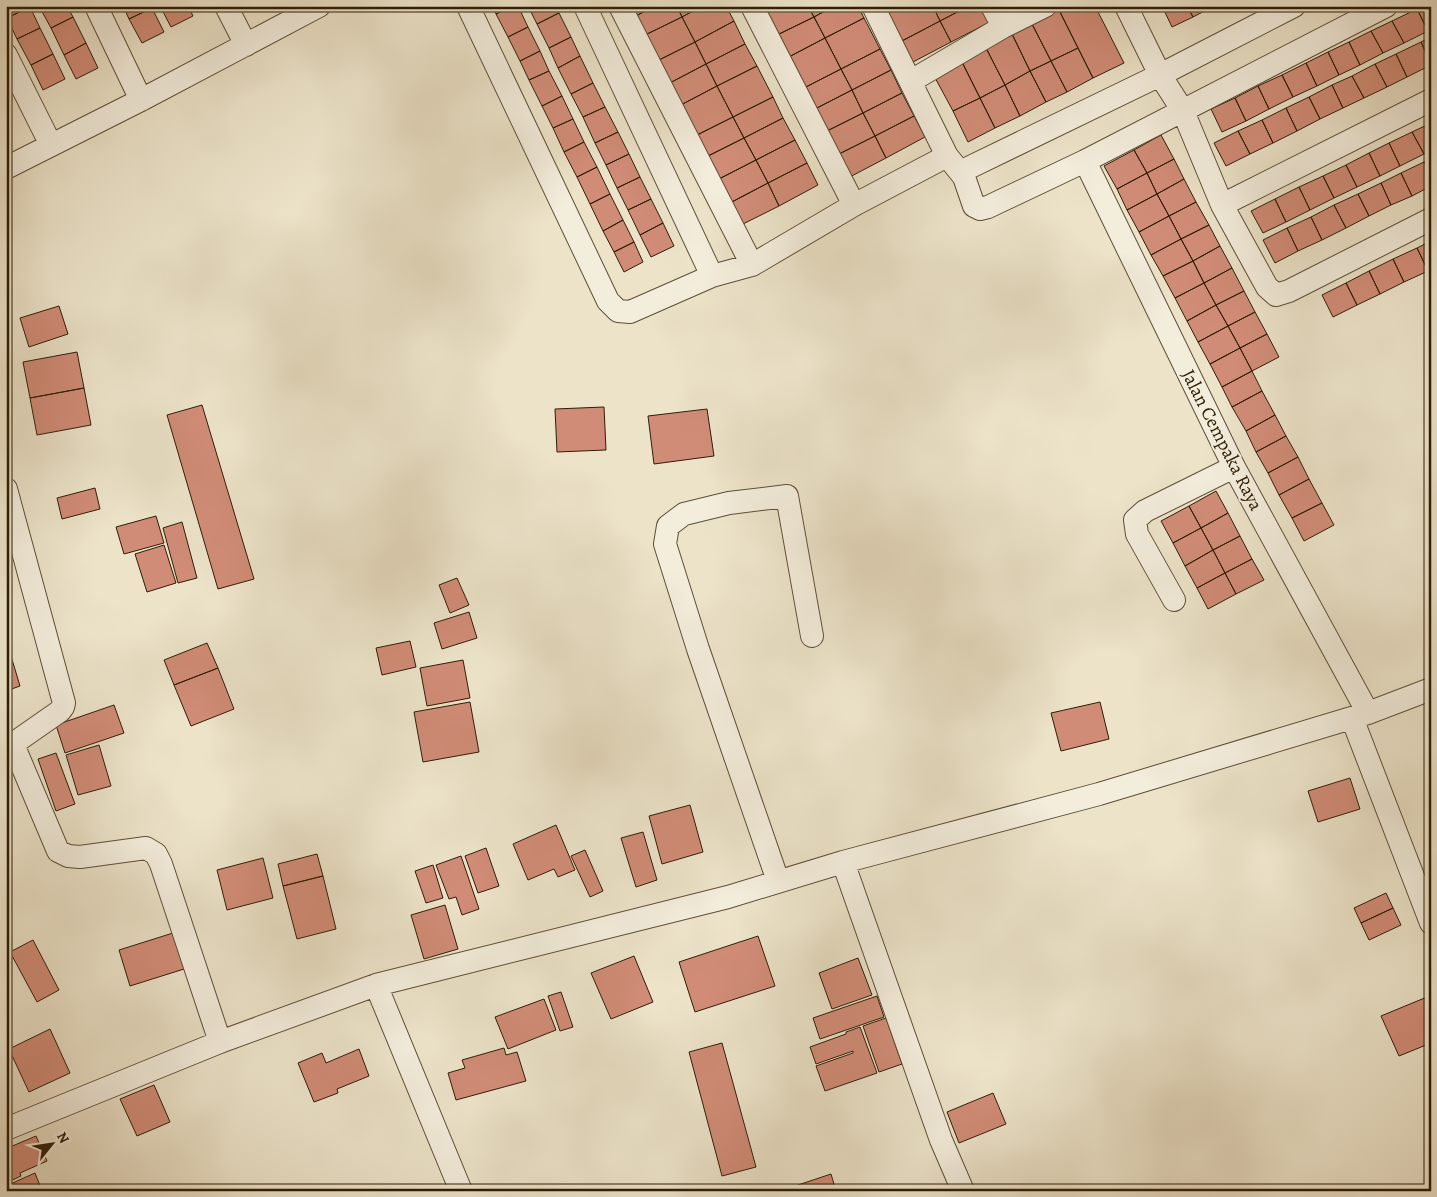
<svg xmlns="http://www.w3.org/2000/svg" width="1437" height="1197" viewBox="0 0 1437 1197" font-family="Alegreya,serif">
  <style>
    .building { fill: #d18c77; stroke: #2e1d06 }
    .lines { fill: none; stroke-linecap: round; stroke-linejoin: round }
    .street-casing { stroke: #5e4e37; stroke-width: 24 }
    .street { stroke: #f3eddc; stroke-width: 22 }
    .labels { text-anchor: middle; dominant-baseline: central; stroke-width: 4; stroke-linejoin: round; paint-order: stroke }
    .street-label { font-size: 19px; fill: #2e1d06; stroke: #f3eddc }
  </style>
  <rect width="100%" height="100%" fill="#ece3c9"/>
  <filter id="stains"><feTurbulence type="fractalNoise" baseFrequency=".004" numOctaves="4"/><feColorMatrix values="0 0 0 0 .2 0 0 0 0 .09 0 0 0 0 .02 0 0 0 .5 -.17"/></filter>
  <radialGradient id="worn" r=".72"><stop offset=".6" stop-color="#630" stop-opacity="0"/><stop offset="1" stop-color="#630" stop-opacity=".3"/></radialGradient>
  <!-- building -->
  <path class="building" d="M6,6H29L30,7L7,18Z
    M44,6H67L73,17L51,28L40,8Z
    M123,6H151L152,8L129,19Z
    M160,6H188L193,16L171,27Z
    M493,6H512L496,14Z
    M512,6H518L528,27L508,37L496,14Z
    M528,6H556L559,13L537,24Z
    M626,6H655L632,18Z
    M655,6H677L682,17L641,37L632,18Z
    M677,6H702L682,17Z
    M702,6H726L734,21L695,42L682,17Z
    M757,6H777L762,14Z
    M777,6H808L814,17L773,37L762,14Z
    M808,6H834L814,17Z
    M834,6H858L864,18L825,38L814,17Z
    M894,6H933L940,21L900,42L884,11Z
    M933,6H969L940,21Z
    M969,6H982L990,22L951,42L940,21Z
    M1067,6H1095L1124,63L1093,78L1059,10Z
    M1162,6H1187L1193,17L1172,27Z
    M1187,6H1214L1193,17Z
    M1422,6H1431V30L1428,31L1417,9Z
    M30,7L40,28L17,39L7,18Z
    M152,8L164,32L142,43L129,19Z
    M1417,9L1428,31L1404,43L1392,21Z
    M1059,10L1078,48L1051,61L1032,24Z
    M559,13L571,37L549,48L537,24Z
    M73,17L86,43L64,55L51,28Z
    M682,17L695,42L655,62L641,37Z
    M814,17L825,38L785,59L773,37Z
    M864,18L880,49L841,69L825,38Z
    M734,21L745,44L706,64L695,42Z
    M940,21L951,42L911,63L900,42Z
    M1392,21L1404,43L1383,53L1371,31Z
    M1032,24L1051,61L1030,71L1012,34Z
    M528,27L540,51L520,61L508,37Z
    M40,28L53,54L31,65L17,39Z
    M1371,31L1383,53L1360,65L1349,42Z
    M1012,34L1030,71L1005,85L986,48Z
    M571,37L580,56L558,68L549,48Z
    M1431,37V63L1421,42Z
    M825,38L841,69L800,90L785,59Z
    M695,42L706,64L666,85L655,62Z
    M1349,42L1360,65L1339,75L1328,52Z
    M1421,42L1431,65L1407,77L1396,54Z
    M86,43L98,68L76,79L64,55Z
    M745,44L757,66L717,86L706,64Z
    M986,48L1005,85L980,98L961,60Z
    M1078,48L1093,78L1067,92L1051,61Z
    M880,49L891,70L852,90L841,69Z
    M540,51L549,71L529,80L520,61Z
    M1328,52L1339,75L1317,86L1306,63Z
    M53,54L65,79L43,90L31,65Z
    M1396,54L1407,77L1387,87L1375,64Z
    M580,56L593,83L571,94L558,68Z
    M961,60L980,98L953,111L933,74Z
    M1051,61L1067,92L1046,102L1030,71Z
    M1306,63L1317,86L1293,97L1282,75Z
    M706,64L717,86L677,107L666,85Z
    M1375,64L1387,87L1364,98L1352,76Z
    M757,66L773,97L733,117L717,86Z
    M841,69L852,90L811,111L800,90Z
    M891,70L902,93L863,113L852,90Z
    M549,71L562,96L542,106L529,80Z
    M1030,71L1046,102L1020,116L1005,85Z
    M1282,75L1293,97L1269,109L1258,86Z
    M1352,76L1364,98L1343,108L1332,85Z
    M593,83L605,107L583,117L571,94Z
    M1005,85L1020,116L995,128L980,98Z
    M1332,85L1343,108L1320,119L1309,97Z
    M717,86L733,117L693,137L677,107Z
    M1258,86L1269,109L1246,121L1235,98Z
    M852,90L863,113L823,133L811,111Z
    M902,93L914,116L875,136L863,113Z
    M562,96L573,119L553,128L542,106Z
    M773,97L783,118L744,138L733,117Z
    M1309,97L1320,119L1297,131L1286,108Z
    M980,98L995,128L968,142L953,111Z
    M1235,98L1246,121L1222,132L1211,109Z
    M605,107L618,132L595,143L583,117Z
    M1286,108L1297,131L1273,143L1262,120Z
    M863,113L875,136L835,156L823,133Z
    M914,116L925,137L886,158L875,136Z
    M733,117L744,138L704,158L693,137Z
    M783,118L795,140L756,160L744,138Z
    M573,119L584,142L564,152L553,128Z
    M1262,120L1273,143L1250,154L1238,131Z
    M1431,123V151L1424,154L1412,132Z
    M1238,131L1250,154L1226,166L1214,143Z
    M618,132L629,154L606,165L595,143Z
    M1412,132L1424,154L1400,166L1389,143Z
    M1161,135L1174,159L1147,173L1134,150Z
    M875,136L886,158L846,179L835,156Z
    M744,138L756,160L715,181L704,158Z
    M795,140L807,163L768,183L756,160Z
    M584,142L597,167L577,177L564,152Z
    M1389,143L1400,166L1380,176L1369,153Z
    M1134,150L1147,173L1117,189L1104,166Z
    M1369,153L1380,176L1357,187L1346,165Z
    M629,154L640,177L617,188L606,165Z
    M1431,158V175L1424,162Z
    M1174,159L1184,179L1157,194L1147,173Z
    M756,160L768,183L728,204L715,181Z
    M1424,162L1431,175V186L1412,196L1401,173Z
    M807,163L818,185L779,206L768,183Z
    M1346,165L1357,187L1334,198L1323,176Z
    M597,167L610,194L590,204L577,177Z
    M1147,173L1157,194L1127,210L1117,189Z
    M1401,173L1412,196L1391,205L1381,183Z
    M1323,176L1334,198L1310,210L1299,187Z
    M640,177L651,199L628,210L617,188Z
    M1184,179L1196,202L1169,216L1157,194Z
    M768,183L779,206L739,226L728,204Z
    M1381,183L1391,205L1369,216L1358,194Z
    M1299,187L1310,210L1286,222L1275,199Z
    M610,194L623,220L603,231L590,204Z
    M1157,194L1169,216L1139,232L1127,210Z
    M1358,194L1369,216L1346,228L1334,205Z
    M651,199L663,223L640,235L628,210Z
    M1275,199L1286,222L1263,233L1251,211Z
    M1196,202L1209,225L1181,239L1169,216Z
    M1334,205L1346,228L1322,240L1311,217Z
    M1169,216L1181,239L1151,255L1139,232Z
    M1311,217L1322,240L1298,251L1287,228Z
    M623,220L634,242L614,252L603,231Z
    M663,223L674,246L651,257L640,235Z
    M1209,225L1220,246L1193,261L1181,239Z
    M1287,228L1298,251L1275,263L1263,240Z
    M1181,239L1193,261L1163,276L1151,255Z
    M1431,241V269L1428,271L1417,248Z
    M634,242L643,262L624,272L614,252Z
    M1220,246L1232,268L1204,283L1193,261Z
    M1417,248L1428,271L1404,282L1393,259Z
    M1393,259L1404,282L1380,294L1369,271Z
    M1193,261L1204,283L1175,298L1163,276Z
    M1232,268L1244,291L1216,305L1204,283Z
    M1369,271L1380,294L1357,305L1346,283Z
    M1204,283L1216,305L1187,321L1175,298Z
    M1346,283L1357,305L1333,317L1322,295Z
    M1244,291L1255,312L1228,326L1216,305Z
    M1216,305L1228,326L1198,342L1187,321Z
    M59,306L68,334L29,347L20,318Z
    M1255,312L1267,334L1240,348L1228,326Z
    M1228,326L1240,348L1210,364L1198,342Z
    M1267,334L1279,357L1252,371L1240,348Z
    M1240,348L1252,371L1222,387L1210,364Z
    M77,352L84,388L30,398L23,362Z
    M1252,371L1262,391L1232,407L1222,387Z
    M84,388L91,425L37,435L30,398Z
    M1262,391L1275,415L1246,431L1232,407Z
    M202,405L254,579L218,589L167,415Z
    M604,407L606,450L557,452L555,409Z
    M707,409L714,456L654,464L648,416Z
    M1275,415L1286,436L1256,452L1246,431Z
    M1286,436L1298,457L1268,473L1256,452Z
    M1298,457L1309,479L1279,495L1268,473Z
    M1309,479L1322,503L1292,518L1279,495Z
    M95,488L100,509L62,519L57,498Z
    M1216,491L1228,513L1201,528L1189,506Z
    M1322,503L1334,525L1304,541L1292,518Z
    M1189,506L1201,528L1173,543L1161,521Z
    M1228,513L1240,536L1213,550L1201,528Z
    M156,516L164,543L124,554L116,527Z
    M6,521L11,545L6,546Z
    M182,522L197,578L178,583L163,528Z
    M1201,528L1213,550L1185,566L1173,543Z
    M1240,536L1252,559L1225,573L1213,550Z
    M164,545L176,583L147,592L135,554Z
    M1213,550L1225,573L1197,588L1185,566Z
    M1252,559L1264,580L1236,594L1225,573Z
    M1225,573L1236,594L1208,609L1197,588Z
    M457,578L469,605L450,613L439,585Z
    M469,612L477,638L442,649L434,623Z
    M410,641L416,667L382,675L376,648Z
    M207,643L218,668L174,685L164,660Z
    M11,656L20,686L6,691V658Z
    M463,660L470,698L427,706L420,668Z
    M218,668L234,709L191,726L174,685Z
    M470,702L479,752L423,762L414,712Z
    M1100,702L1109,739L1061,751L1051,713Z
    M114,705L124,733L65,753L56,725Z
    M99,745L111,786L78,795L66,755Z
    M56,753L75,804L56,811L38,759Z
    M1350,778L1360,809L1318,822L1308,791Z
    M690,805L703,852L662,864L649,816Z
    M556,825L575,870L558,877L554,869L528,880L513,844Z
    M643,832L657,880L636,887L621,838Z
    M486,848L499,886L478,893L465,856Z
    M585,850L603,891L590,897L571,856Z
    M317,854L323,876L283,886L278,864Z
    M461,856L479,909L462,915L456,897L449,899L436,865Z
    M263,858L273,898L227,910L217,870Z
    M433,865L443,898L426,903L415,871Z
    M323,876L336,929L297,939L283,886Z
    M1386,893L1393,908L1361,923L1354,908Z
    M445,905L458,949L424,959L411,915Z
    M1393,908L1401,925L1369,940L1361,923Z
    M173,933L184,969L130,986L119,950Z
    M758,936L775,986L695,1012L679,962Z
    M33,940L59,990L37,1002L10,952Z
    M634,956L653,1002L611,1019L591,973Z
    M858,958L872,995L832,1009L819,973Z
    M561,992L573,1027L560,1031L548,996Z
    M877,996L884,1017L820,1039L813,1018Z
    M1427,997L1431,1006V1043L1399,1056L1381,1016Z
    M544,999L556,1030L508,1049L495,1017Z
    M886,1018L902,1064L879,1072L863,1026Z
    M860,1027L877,1073L825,1091L816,1066L853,1053V1051L816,1064L810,1047L846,1034V1032Z
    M50,1029L70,1073L29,1092L9,1049Z
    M722,1043L756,1167L722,1176L689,1052Z
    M504,1048L506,1055L517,1052L526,1081L456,1100L448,1073L465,1068L462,1060Z
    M359,1049L369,1076L337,1089L338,1093L314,1102L298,1063L322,1053L326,1063Z
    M154,1085L170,1122L137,1136L120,1099Z
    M993,1093L1006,1124L959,1143L947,1112Z
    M36,1136L47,1161L20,1173L21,1176L6,1183V1139L10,1147Z
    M35,1173L42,1191H6V1186Z
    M831,1174L836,1191H780Z"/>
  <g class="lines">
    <!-- street casing -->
    <g class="street-casing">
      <path id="street" d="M96,6L141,100
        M226,6L246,45
        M468,6L608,301L618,311L630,312L712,276L752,265L854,205L947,156L964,177L974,206L980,209L988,207L1085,161L1386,6
        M585,6L712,276
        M620,6L752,265
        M752,6L854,205
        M873,6L947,156
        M992,6L1003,27
        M1126,6L1160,75L1183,111L1222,205L1267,287L1276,295L1289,291L1431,219
        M6,55L51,145
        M911,81L1003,27L1045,6
        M1085,161L1234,467L1368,713
        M6,168L141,100L319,6
        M960,172L1160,75L1294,6
        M1222,205L1431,100
        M6,489L64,703L63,707L60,711L17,741L15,744V749L58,851L68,856L80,857L146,848L156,854L161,864L220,1042
        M1174,600L1137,534L1135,520L1145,511L1234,467
        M1352,718L1431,923
        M843,862L941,1140L963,1191
        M778,881L698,649L665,544L668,526L684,514L729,503L787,496L812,636
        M376,985L461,1191
        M6,1129L220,1042L376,985L728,897L843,862L1099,794L1368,713L1431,689"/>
    </g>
    <!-- street -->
    <use href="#street" class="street"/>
  </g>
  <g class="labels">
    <!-- street labels -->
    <g class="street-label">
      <text transform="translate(1222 440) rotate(63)">Jalan Cempaka Raya</text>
    </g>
  </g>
  <!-- margin -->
  <rect width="1437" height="1197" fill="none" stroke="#ece3c9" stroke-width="25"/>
  <rect x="8" y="8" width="1422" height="1182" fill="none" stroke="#2e1d06" stroke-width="2.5"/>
  <rect x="12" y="12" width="1412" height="1172" fill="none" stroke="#2e1d06"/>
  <!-- north arrow -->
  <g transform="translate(52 1144) rotate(60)" stroke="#f3eddc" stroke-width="4" paint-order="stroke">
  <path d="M0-4L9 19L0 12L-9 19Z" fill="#2e1d06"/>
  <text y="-8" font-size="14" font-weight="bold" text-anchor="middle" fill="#2e1d06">N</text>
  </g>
  <rect width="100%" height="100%" filter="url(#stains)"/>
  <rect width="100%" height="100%" fill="url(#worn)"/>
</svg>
